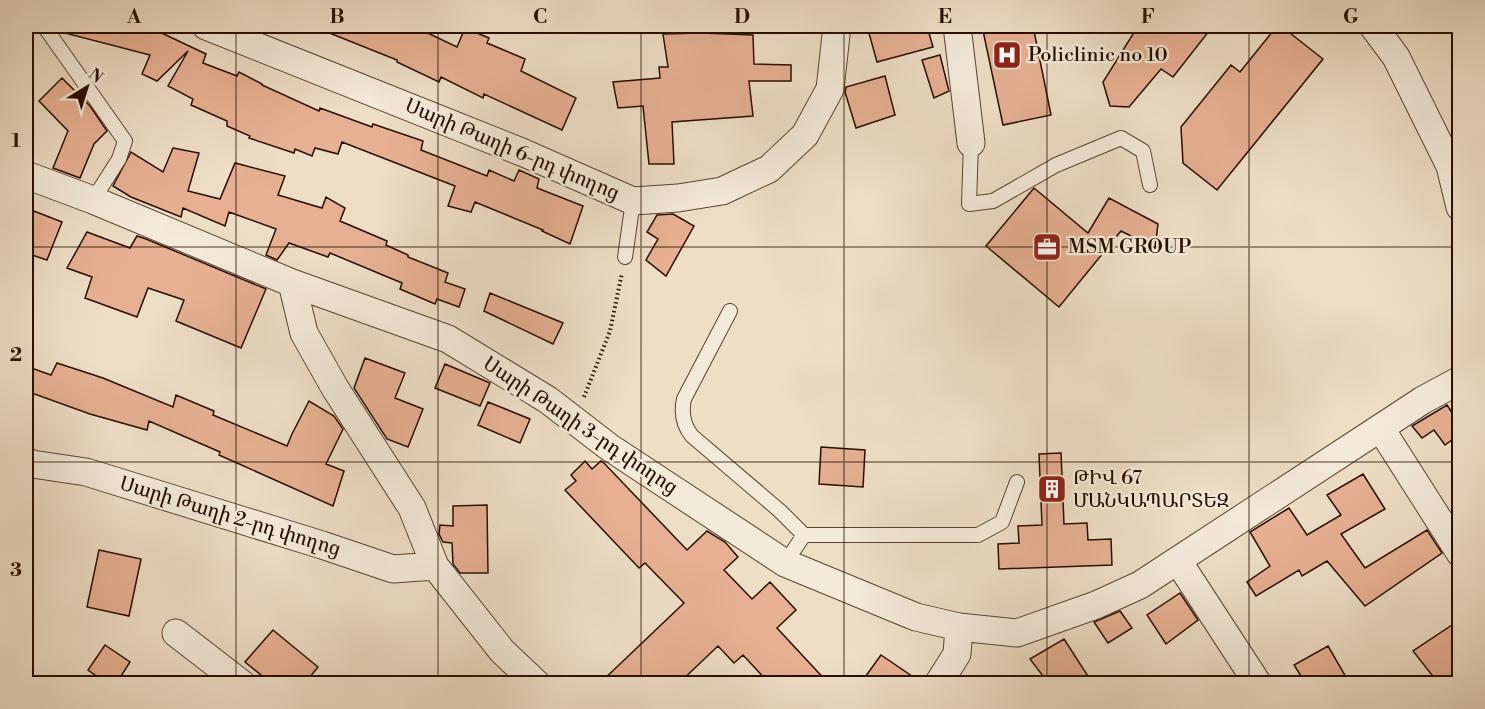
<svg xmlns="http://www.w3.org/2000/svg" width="1485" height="709" viewBox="0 0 1485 709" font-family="'Libre Bodoni','Noto Serif Armenian',serif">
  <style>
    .building { fill: #e7b093; stroke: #280e00; stroke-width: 1.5 }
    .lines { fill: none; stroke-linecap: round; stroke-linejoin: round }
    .lane-casing { stroke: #5a4232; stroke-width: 16 }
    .street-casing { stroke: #5a4232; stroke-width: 29 }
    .path { stroke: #280e00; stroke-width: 4; stroke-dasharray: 1.5 3; stroke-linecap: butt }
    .lane { stroke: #f4eada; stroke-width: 14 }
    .street { stroke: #f4eada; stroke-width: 27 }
    .grid { fill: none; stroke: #280e00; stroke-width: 1.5; stroke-opacity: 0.55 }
    .labels { text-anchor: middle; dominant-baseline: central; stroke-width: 4.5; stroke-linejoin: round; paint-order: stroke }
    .poi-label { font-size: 20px; fill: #280e00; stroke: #f4eada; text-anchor: start }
    .street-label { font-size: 20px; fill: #280e00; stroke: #f4eada }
    .neatline { fill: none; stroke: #280e00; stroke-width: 2 }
    .grid-label { font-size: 20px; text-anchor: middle; font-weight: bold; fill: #280e00 }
  </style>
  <rect width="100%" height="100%" fill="#eedec6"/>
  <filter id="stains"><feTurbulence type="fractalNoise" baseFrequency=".00333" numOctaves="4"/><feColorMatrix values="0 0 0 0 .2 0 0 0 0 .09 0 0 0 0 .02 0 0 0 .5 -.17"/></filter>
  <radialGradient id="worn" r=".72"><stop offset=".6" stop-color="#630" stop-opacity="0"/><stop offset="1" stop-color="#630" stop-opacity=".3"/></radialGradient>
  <!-- building -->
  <path class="building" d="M62,26H147L206,54L203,63L237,76L239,72L262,84V85L319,111L320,108L372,127L373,124L423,141L421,150L487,176L489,170L514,181L519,170L539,179L537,188L583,206L570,244L542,231L543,230L475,202L471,212L448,206L455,186L342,142L338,154L315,148L312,156L295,149L294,153L249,138L250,136L227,126V121L191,105L193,99L168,86L188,51L157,81L142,74L150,55L61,32Z
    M312,26H413L457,47L465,28L489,38L487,43L525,59L521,71L576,98L562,130L484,94L483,98L441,77L439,82L397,62V60Z
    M867,26H927L933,47L877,62Z
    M982,26H1033L1051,115L1003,125Z
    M1138,26H1213L1173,77L1161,69L1129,107L1110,106L1103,82Z
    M1277,26H1281L1323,59L1217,190L1183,163L1181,127L1231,65L1240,72Z
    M701,33L753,35L754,64L791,65V81H749L753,116L672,122L674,164H649L643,106L618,108L613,82L660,78L659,67H668L663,34Z
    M940,55L949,91L934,98L922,60Z
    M885,76L895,115L856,128L845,92L846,87Z
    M62,78L90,106L107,131L94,144L80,178L53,168L68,131L39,101Z
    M173,148L199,153L188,191L220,199L235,163L285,176L278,195L322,208L326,197L345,208L340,221L387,241L386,245L408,255V257L448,273L445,282L465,289L459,307L437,299L435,304L400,289L402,283L330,253L328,257L289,243L277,260L266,255L276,229L229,212L225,226L183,208L181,217L131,197L113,186L131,152L163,172Z
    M1034,188L1088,233L1109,198L1158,224L1155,248L1121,231L1059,307L986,246Z
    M26,208L62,222L47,260L26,253Z
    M673,214L694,226L666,276L646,260L658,239L647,232L657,215Z
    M87,232L130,248L137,236L146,239L266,289L241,348L176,321L184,300L148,288L137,317L85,298L92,277L67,268Z
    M490,293L563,323L553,344L484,311Z
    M365,358L405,373L395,398L423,409L408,447L387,439L354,388Z
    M57,363L103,378L173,407L176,395L214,411L213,415L287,446L292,434L309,401L334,416L343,429L326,464L344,471L333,506L219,455L220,452L149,421L147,430L90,414L26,391V366L51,375Z
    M445,364L490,383L480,406L435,388Z
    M488,402L530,419L520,443L478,425Z
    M1447,405L1460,425V434L1445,445L1434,430L1422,438L1412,426Z
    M821,447L865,450L863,487L819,484Z
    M1061,453L1064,524L1087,523L1088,540L1111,539L1112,565L999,569L998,544L1019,543L1018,526L1042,525L1039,454Z
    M585,461L592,469L601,461L603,462L687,550L707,531L725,542L738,557L724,570L752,599L770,582L796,610L777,628L829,684H770L743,655L734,663L718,646L678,684H599L684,603L645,563L639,568L565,490L576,481L571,475Z
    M1363,474L1385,509L1341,534L1365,568L1427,530L1442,553L1365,606L1327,561L1302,576L1299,570L1256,596L1247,582L1270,566L1250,532L1289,508L1307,535L1341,515L1327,495Z
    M487,505L488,573H460L453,564L452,543L443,542L439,534L440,525L453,526V506Z
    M99,550L141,559L129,616L87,607Z
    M1180,593L1198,620L1166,644L1147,615Z
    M1120,611L1132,628L1108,643L1094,622Z
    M1452,625L1460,637V676L1450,684H1439L1413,651Z
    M273,630L318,667L304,684H272L245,662Z
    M1064,639L1093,684H1049L1030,659Z
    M105,645L130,662L116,684H108L88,670Z
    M1328,646L1350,684H1306L1294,665Z
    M881,655L922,683V684H860Z"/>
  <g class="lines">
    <!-- lane casing -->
    <g class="lane-casing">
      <path id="lane" d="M44,26L125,141L119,159L93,200
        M971,143L969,204L993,201L1056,165L1121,138L1143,151L1150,185
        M625,257L633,201
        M730,311L684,399C681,413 683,425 692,436L780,511L804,535
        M785,563L804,535H978L1002,522L1017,482"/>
    </g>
    <!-- street casing -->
    <g class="street-casing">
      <path id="street" d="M206,26L524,153L633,201L678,198L722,191L769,169L805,135L830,89L837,26
        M957,26L971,143
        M1373,26L1396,57L1450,166L1460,207
        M26,175L93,200L292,283L448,339L548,400L609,447L785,563L916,617L959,627L1017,633L1096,605L1140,585L1423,400L1460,380
        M292,283L304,333L335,388L412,508L435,566L502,651L537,684
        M1381,429L1460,553
        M26,461L32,464L86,472L322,545L393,569L435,566
        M1178,561L1258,684
        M176,633L242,684
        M938,684L957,654L959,627"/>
    </g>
    <!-- path -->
    <path class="path" d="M584,397L610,331L622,273"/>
    <!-- lane -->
    <use href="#lane" class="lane"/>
    <!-- street -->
    <use href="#street" class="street"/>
  </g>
  <!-- grid -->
  <path class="grid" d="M236,26V684M438,26V684M641,26V684M844,26V684M1047,26V684M1249,26V684M26,247H1460M26,462H1460"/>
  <!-- icons -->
  <defs>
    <g id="hospital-square" transform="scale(1.5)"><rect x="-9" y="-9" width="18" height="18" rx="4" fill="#8f2418" stroke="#f4eada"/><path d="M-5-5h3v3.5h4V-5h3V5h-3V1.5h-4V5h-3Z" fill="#fff"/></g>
    <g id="office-square" transform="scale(1.5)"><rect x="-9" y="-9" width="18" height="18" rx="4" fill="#8f2418" stroke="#f4eada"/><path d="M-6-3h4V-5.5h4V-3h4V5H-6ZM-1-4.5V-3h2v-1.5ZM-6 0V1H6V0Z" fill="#fff"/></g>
    <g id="building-square" transform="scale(1.5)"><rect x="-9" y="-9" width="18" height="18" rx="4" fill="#8f2418" stroke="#f4eada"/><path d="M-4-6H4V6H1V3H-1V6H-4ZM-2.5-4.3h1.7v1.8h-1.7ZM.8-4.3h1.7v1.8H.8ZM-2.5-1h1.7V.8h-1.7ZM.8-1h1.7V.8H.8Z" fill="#fff"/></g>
  </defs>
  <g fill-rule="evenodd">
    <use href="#hospital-square" x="1007" y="55"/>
    <use href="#office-square" x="1047" y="247"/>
    <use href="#building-square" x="1052" y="489"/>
  </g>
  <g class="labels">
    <!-- poi labels -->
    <g class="poi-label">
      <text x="1028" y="55">Policlinic no 10</text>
      <text x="1068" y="247">MSM GROUP</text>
      <text x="1073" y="478">ԹԻՎ 67<tspan x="1073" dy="23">ՄԱՆԿԱՊԱՐՏԵԶ</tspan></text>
    </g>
    <!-- street labels -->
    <g class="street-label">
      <text transform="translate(512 150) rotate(23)">Սարի Թաղի 6-րդ փողոց</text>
      <text transform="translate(580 426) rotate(34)">Սարի Թաղի 3-րդ փողոց</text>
      <text transform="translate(230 517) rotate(17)">Սարի Թաղի 2-րդ փողոց</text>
    </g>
  </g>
  <!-- margin -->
  <rect width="1485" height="709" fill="none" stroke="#eedec6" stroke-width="66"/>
  <!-- north arrow -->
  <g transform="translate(87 87) rotate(38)" stroke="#f4eada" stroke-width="4.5" paint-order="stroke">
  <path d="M0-4.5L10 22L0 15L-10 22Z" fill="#280e00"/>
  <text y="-9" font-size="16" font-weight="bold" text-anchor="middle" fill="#280e00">N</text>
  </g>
  <rect x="33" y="33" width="1419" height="643" class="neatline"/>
  <g class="grid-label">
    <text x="134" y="23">A</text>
    <text x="337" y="23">B</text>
    <text x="540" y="23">C</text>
    <text x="742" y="23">D</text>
    <text x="945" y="23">E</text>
    <text x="1148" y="23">F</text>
    <text x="1351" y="23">G</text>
    <text x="16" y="147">1</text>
    <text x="16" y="361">2</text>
    <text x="16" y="576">3</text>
  </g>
  <rect width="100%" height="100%" filter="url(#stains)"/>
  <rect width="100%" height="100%" fill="url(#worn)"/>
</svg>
